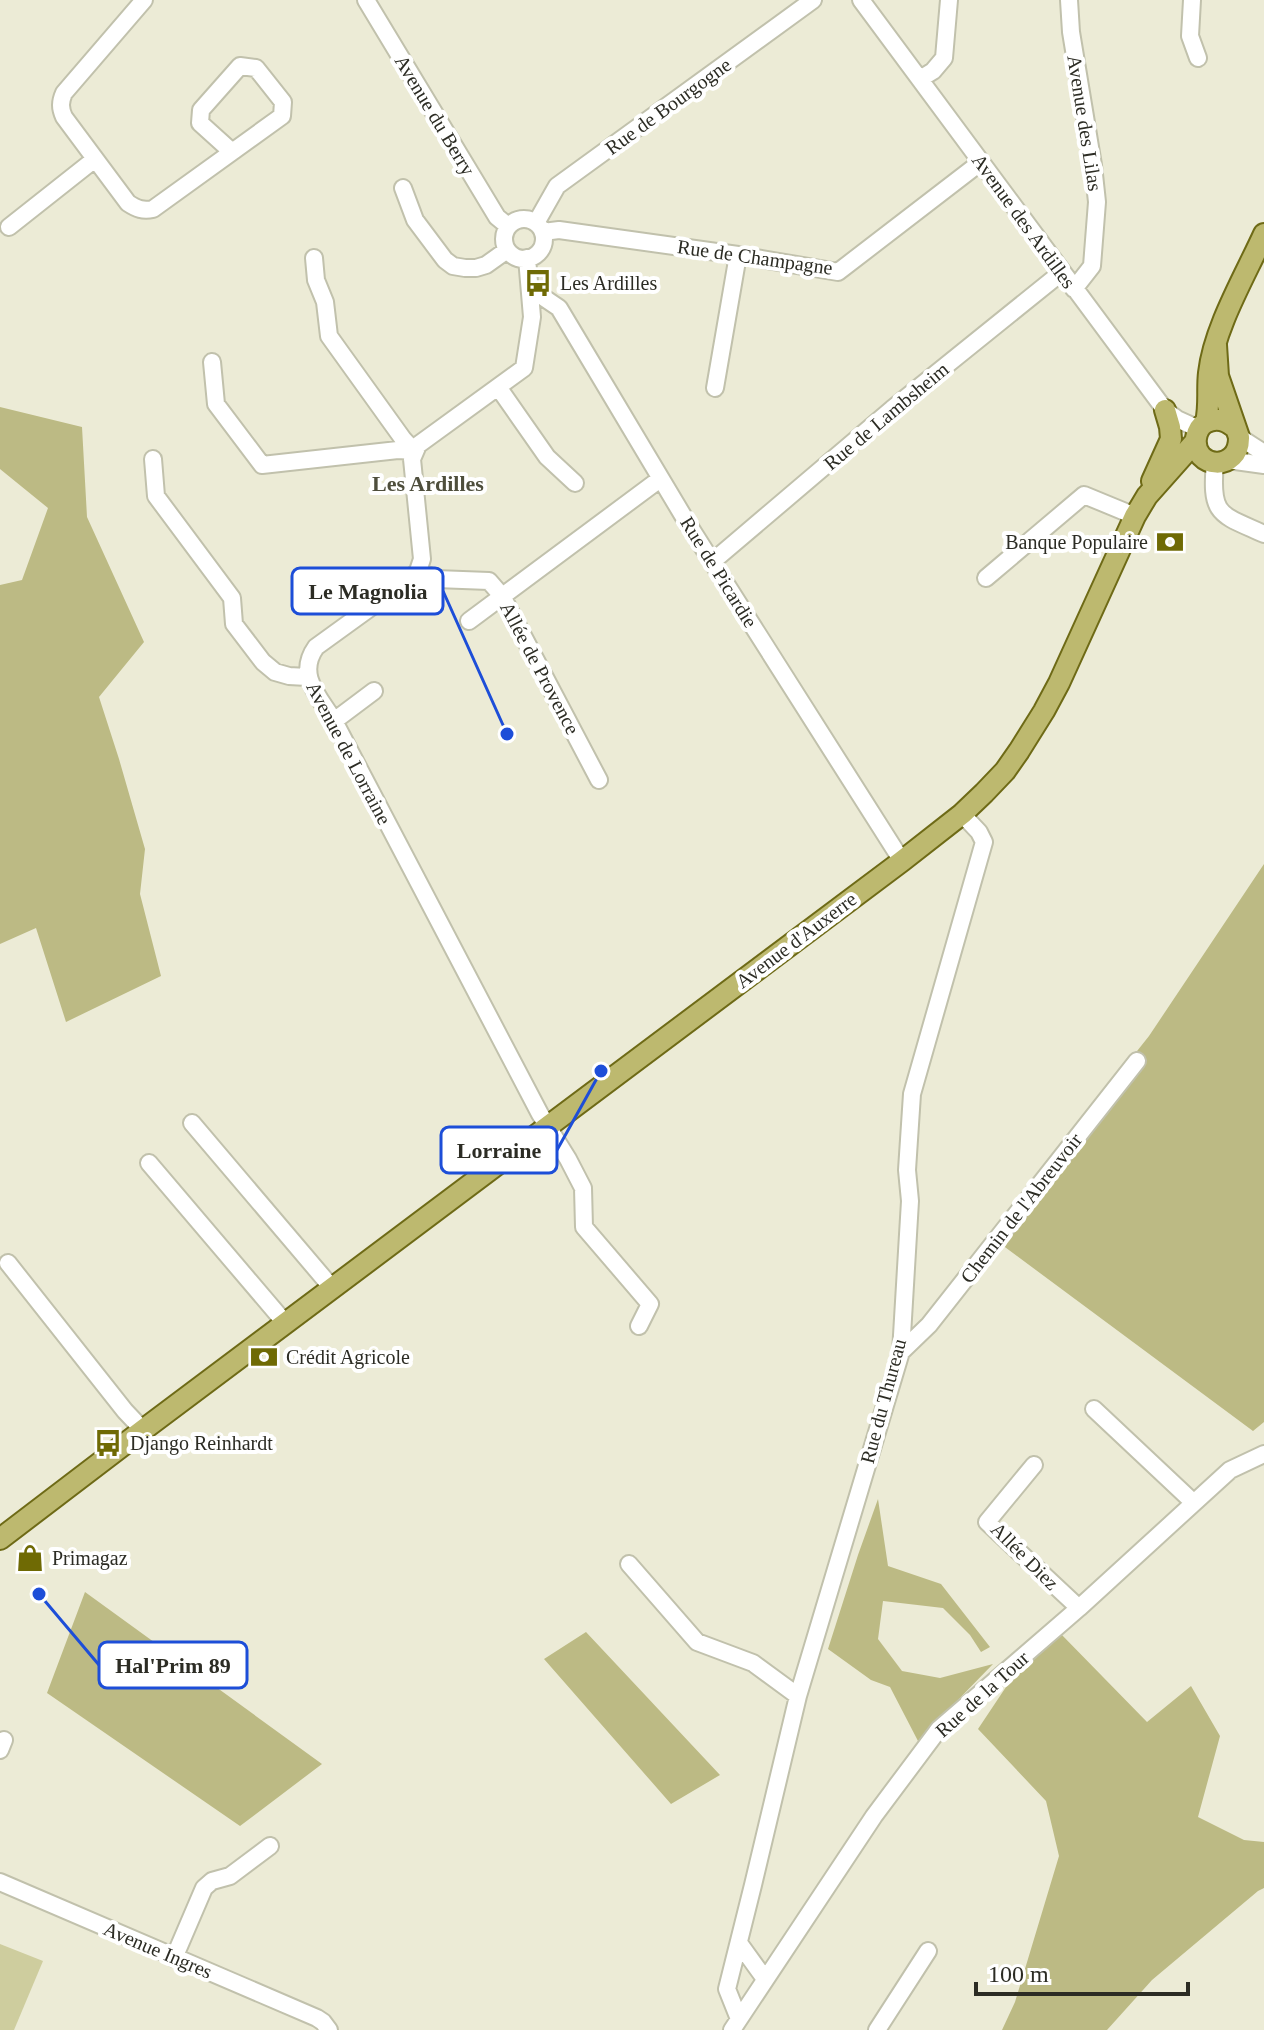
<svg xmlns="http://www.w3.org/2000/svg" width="1264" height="2030" viewBox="0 0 1264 2030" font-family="'Times New Roman',serif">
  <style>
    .green { fill: #cecd9e }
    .forest { fill: #bcba84 }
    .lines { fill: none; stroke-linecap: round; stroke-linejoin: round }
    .minor-casing { stroke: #c1c1ac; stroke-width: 20 }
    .major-casing { stroke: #6e6a16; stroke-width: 24 }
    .minor { stroke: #fff; stroke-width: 16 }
    .major { stroke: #bdb96f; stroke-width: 20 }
    .labels { text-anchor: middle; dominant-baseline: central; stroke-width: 8; stroke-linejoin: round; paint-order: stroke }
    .street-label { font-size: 20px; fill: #2c2c24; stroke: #fff }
    .poi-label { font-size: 20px; fill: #2c2c24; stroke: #fff; text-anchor: start }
    .neighbourhood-label { font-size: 22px; font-weight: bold; fill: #4e4e3c; stroke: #fff }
    .leader { fill: none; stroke: #1d4ed8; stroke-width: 3 }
    .callout-dot { fill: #1d4ed8; stroke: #fff; stroke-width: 3 }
    .callout { fill: #fff; stroke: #1d4ed8; stroke-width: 3 }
    .callout-label { font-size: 22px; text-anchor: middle; font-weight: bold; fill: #2c2c24 }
  </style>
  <rect width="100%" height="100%" fill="#ecebd6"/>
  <!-- green -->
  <path class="green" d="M0,1944L43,1961L14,2030H0Z"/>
  <!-- forest -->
  <path class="forest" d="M0,407L82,427L87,517L144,642L99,697L119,759L145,849L140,894L161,976L66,1022L36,928L0,944V585L22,580L48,508L0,469Z
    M1264,864V1422L1253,1431L990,1236L1149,1036Z
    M878,1499L888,1566L941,1584L990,1647L981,1652L970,1635L943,1608L883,1601L878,1639L902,1671L940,1678L993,1664L918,1741L890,1687L871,1680L828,1649L858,1555Z
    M85,1592L322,1764L240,1826L47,1693Z
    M586,1632L720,1775L671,1804L544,1659Z
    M1059,1632L1147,1722L1191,1686L1220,1736L1198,1817L1244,1840L1264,1842V1888L1258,1891L1152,1980L1107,2030H1002L1015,2002L1059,1856L1046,1801L978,1729L1022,1663Z"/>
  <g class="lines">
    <!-- minor casing -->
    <g class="minor-casing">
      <path id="minor" d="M144,0L64,93C60,102 60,108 64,117L128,203C137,209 143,211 153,209L282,116L283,102L256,68L240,66L201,110L200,123L231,151
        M366,0L497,217L508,226
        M861,0L1165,410L1177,419L1199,429
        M1069,0L1071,32L1093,165L1097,202L1092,266L1074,289
        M1192,0L1190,36L1198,58
        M920,79L933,71L944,58L949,0
        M403,188L415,220L445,260L453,266L465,268H476L486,265L507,250
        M504 239a20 20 0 1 1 40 0a20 20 0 1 1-40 0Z
        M536,223L557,186L813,0
        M9,227L95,159
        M543,232L559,230L738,255L838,272L981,162
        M314,258L316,280L325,302L329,336L403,439L414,451
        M527,258L532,317L524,368L418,445L412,459L422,559L418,571L410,579L316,647C296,675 319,696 334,721L540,1114L568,1159L583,1188L584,1227L650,1304L639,1326
        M531,289L559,308L688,524L902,861
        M212,362L216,404L262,465L398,450L414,451
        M498,387L547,457L575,483
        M715,388L738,255
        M1239,437L1264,453
        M153,459L156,496L232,598L234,624L263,662L275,672L289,676L307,677
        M1228,460L1264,465
        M1215,463C1210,516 1220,514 1264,534
        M712,562L892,409L1062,272
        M418,571L436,579L489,581L502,596L599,780
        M986,578L1084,495L1135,516
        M469,621L660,479
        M334,721L374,691
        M192,1123L333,1289
        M149,1163L286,1324
        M8,1263L125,1411L143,1430
        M901,1352L929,1325L1137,1061
        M1094,1409L1194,1503
        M1034,1465L987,1522L1079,1608
        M629,1564L697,1642L753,1663L798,1696
        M0,1750L4,1740
        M0,1882L317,2018L323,2022L329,2030
        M739,1943L765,1979
        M174,1958L204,1888L212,1881L230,1876L270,1846
        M739,2019L727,1989L753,1885L798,1696L901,1352L910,1201L907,1170L912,1094L984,842L979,832L962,814
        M732,2030L874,1816L939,1729L1079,1608L1230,1470L1264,1454
        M877,2030L928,1951"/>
    </g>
    <!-- major casing -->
    <g class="major-casing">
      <path id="major" d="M1216,345L1218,376L1239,437C1240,473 1192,469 1196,438C1197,432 1200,426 1205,423C1215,417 1226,420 1234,427
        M1206,422C1210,405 1207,389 1209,373C1214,328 1245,276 1264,234
        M1152,481L1171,439L1170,427L1165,410
        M0,1539L143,1430L902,861L962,814L984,793L1005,771L1019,751L1044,711L1059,683L1135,516L1147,496L1195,442"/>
    </g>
    <!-- minor -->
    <use href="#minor" class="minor"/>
    <!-- major -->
    <use href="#major" class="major"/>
  </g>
  <!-- icons -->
  <defs>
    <g id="bus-bare" transform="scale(2.16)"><path d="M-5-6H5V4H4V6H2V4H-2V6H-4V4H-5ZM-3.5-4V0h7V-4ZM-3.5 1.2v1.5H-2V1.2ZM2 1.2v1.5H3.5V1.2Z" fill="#6f6a04" stroke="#fff" stroke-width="2.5" paint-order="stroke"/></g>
    <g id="bank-bare" transform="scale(2.16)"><path d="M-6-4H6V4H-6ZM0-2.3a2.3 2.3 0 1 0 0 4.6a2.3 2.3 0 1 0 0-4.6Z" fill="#6f6a04" stroke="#fff" stroke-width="2.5" paint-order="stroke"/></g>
    <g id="shop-bare" transform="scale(2.16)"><path d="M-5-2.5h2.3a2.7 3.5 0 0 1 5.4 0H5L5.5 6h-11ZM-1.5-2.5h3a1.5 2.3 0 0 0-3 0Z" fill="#6f6a04" stroke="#fff" stroke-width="2.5" paint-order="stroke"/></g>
  </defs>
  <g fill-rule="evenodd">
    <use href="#bus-bare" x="538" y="283"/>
    <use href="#bank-bare" x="1170" y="542"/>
    <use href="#bank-bare" x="264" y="1357"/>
    <use href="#bus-bare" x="108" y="1443"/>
    <use href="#shop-bare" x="30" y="1558"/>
  </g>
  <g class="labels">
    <!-- street labels -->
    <g class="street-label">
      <text transform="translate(668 106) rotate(-36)">Rue de Bourgogne</text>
      <text transform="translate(435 115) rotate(59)">Avenue du Berry</text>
      <text transform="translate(1085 123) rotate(81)">Avenue des Lilas</text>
      <text transform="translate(1024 221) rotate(54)">Avenue des Ardilles</text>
      <text transform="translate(755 257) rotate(8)">Rue de Champagne</text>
      <text transform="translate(886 416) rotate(-40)">Rue de Lambsheim</text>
      <text transform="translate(719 572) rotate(58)">Rue de Picardie</text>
      <text transform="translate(540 668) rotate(62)">Allée de Provence</text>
      <text transform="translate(349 753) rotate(62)">Avenue de Lorraine</text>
      <text transform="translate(796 940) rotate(-37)">Avenue d'Auxerre</text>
      <text transform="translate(1021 1208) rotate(-52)">Chemin de l'Abreuvoir</text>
      <text transform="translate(883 1401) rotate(-75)">Rue du Thureau</text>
      <text transform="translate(1025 1556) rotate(45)">Allée Diez</text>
      <text transform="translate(982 1694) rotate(-42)">Rue de la Tour</text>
      <text transform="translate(158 1950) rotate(23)">Avenue Ingres</text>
    </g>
    <!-- poi labels -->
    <g class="poi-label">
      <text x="560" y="283">Les Ardilles</text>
      <text x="1148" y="542" text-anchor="end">Banque Populaire</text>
      <text x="286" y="1357">Crédit Agricole</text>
      <text x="130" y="1443">Django Reinhardt</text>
      <text x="52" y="1558">Primagaz</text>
    </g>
    <!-- neighbourhood labels -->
    <g class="neighbourhood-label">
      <text x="428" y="483">Les Ardilles</text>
    </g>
  </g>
  <!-- callouts -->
  <path class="leader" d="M507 734L443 591M601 1071L557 1150M39 1594L99 1665"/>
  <g class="callout-dot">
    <circle cx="507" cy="734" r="8"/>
    <circle cx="601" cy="1071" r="8"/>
    <circle cx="39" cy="1594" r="8"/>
  </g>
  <g class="callout">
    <rect x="292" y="568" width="151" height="46" rx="8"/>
    <rect x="441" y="1127" width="116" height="46" rx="8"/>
    <rect x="99" y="1642" width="148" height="46" rx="8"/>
  </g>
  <g class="callout-label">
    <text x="368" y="599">Le Magnolia</text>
    <text x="499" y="1158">Lorraine</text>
    <text x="173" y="1673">Hal'Prim 89</text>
  </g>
  <!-- scale -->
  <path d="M976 1982v12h212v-12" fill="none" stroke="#2c2c24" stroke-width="4"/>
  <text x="988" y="1982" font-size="24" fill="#2c2c24" stroke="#ffffff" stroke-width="6" paint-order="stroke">100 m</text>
</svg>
